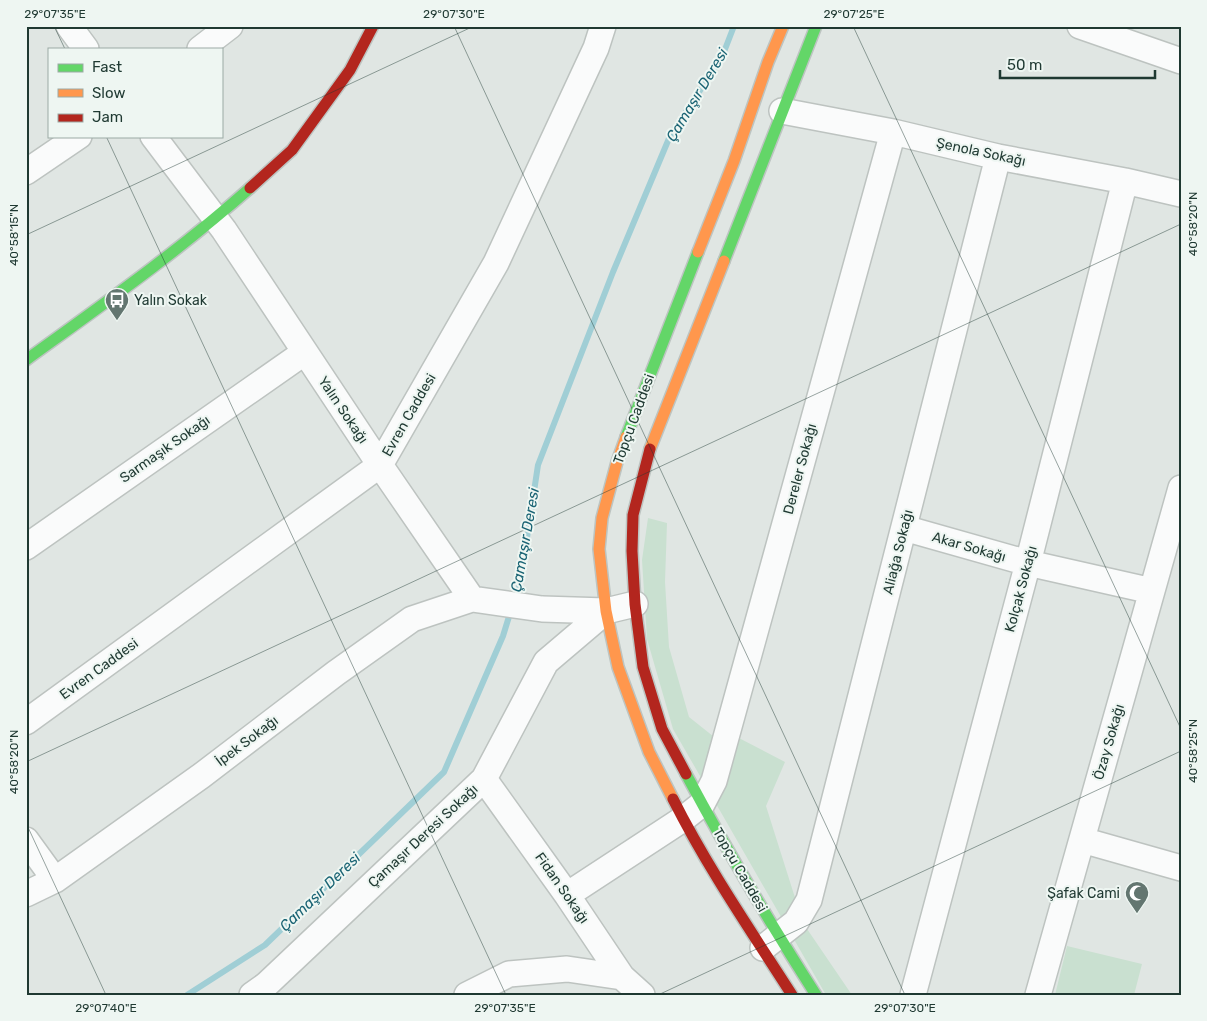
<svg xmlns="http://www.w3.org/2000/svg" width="1207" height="1021" viewBox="0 0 1207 1021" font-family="Rubik,sans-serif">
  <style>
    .green { fill: #c9e0d0 }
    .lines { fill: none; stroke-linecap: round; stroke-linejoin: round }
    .stream { stroke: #a0ced5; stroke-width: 6 }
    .street-casing { stroke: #bdc3c0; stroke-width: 28 }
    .fast-casing { stroke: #bdc4c1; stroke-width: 14 }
    .slow-casing { stroke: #bdc4c1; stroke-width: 14 }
    .jam-casing { stroke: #bdc4c1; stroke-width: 14 }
    .street { stroke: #fafbfb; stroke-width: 25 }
    .fast { stroke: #63d668; stroke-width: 11 }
    .slow { stroke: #ff974d; stroke-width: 11 }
    .jam { stroke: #b3261e; stroke-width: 11 }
    .ticks { fill: none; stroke: #1f3932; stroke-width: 1; stroke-opacity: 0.45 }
    .labels { text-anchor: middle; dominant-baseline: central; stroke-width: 4; stroke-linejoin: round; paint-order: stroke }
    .street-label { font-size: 14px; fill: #1f3932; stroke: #eef6f2 }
    .poi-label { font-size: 14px; fill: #1f3932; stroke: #eef6f2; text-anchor: start }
    .water-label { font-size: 15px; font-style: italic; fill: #1a6474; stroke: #eef6f2 }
    .neatline { fill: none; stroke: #1f3932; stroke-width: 2 }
    .ticks-label { font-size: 12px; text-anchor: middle; fill: #1f3932 }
  </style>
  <rect width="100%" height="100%" fill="#e0e6e3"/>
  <!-- green -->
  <path class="green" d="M648,518L667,523L665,582L669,647L689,717L733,752L737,737L785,762L766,806L803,923L852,995H826L673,729L647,639L642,560Z
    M1067,946L1142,964L1134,995H1055Z"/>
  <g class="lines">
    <!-- stream -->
    <path class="stream" d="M515,601L520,584L538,465L613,272L670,136L722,57L734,26
      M187,995L265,945L444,772L503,636L511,610"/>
    <!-- street casing -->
    <g class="street-casing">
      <path id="street" d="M69,26L86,49
        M1080,26L1181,61
        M200,49L230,26
        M782,111L893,132L998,157L1125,181L1181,194
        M153,136L224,230L380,465L472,599
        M26,172L79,136
        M904,528L1028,563L1152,591
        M26,547L305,352
        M26,722L380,465L496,263L596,48L603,26
        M484,779L567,895L622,977L642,995
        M26,840L55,880
        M1082,840L1181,868
        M26,894L55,880L201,776L336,673L412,619L472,599L542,609L606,611L635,604
        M567,895L683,819L702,804L714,781L893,132
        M763,948L796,922L809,900L998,157
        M252,995L266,985L484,779L546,662L606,611
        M467,995L509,974L567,969L622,977
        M913,995L1028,563L1125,181
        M1038,995L1181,488"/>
    </g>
    <!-- fast casing -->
    <g class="fast-casing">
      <path id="fast" d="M724,261L816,26
        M26,360C102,305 179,251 250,188
        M626,437L698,252
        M686,774C726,849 770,923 816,995"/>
    </g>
    <!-- slow casing -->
    <g class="slow-casing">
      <path id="slow" d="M698,252L734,161L768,62L783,26
        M626,437L617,462L602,518L599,549L606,611L618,667L649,752L673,799
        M650,449L724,261"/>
    </g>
    <!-- jam casing -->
    <g class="jam-casing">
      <path id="jam" d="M250,188L292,150L350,70L373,26
        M650,449L633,515L632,551L635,604L643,667L662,729L686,774
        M673,799C707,867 751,931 792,995"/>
    </g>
    <!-- street -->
    <use href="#street" class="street"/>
    <!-- fast -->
    <use href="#fast" class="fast"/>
    <!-- slow -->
    <use href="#slow" class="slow"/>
    <!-- jam -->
    <use href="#jam" class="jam"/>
  </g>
  <!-- ticks -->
  <path class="ticks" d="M54,26L65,49M454,26L905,995M853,26L1181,729M106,136L506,995M26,235L474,26M26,762L1181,224M26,823L106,995M658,995L1181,751"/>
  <!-- icons -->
  <defs>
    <g id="bus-pin" transform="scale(1.25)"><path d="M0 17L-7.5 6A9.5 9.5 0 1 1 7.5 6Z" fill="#637670" stroke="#eef6f2"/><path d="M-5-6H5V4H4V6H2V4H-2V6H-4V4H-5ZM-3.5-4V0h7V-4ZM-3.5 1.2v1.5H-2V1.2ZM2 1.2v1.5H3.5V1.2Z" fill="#fff"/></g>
    <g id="mosque-pin" transform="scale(1.25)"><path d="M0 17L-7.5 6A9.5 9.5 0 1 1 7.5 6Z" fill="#637670" stroke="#eef6f2"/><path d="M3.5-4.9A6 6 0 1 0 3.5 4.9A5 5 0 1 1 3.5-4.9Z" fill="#fff"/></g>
  </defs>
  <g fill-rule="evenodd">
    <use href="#bus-pin" x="117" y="300"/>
    <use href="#mosque-pin" x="1137" y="893"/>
  </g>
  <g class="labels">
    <!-- street labels -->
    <g class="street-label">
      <text transform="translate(981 152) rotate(12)">Şenola Sokağı</text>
      <text transform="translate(343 410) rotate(56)">Yalın Sokağı</text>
      <text transform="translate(409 415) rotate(-60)">Evren Caddesi</text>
      <text transform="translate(634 419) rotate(-70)">Topçu Caddesi</text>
      <text transform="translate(165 449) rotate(-35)">Sarmaşık Sokağı</text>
      <text transform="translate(800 469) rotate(-75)">Dereler Sokağı</text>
      <text transform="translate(969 547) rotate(16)">Akar Sokağı</text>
      <text transform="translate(898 552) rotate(-76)">Aliağa Sokağı</text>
      <text transform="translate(1021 589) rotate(-75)">Kolçak Sokağı</text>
      <text transform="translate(99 669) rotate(-36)">Evren Caddesi</text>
      <text transform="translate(247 741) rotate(-37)">İpek Sokağı</text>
      <text transform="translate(1109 742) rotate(-74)">Özay Sokağı</text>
      <text transform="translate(423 836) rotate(-43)">Çamaşır Deresi Sokağı</text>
      <text transform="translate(740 870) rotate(60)">Topçu Caddesi</text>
      <text transform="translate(562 888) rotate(55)">Fidan Sokağı</text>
    </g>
    <!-- poi labels -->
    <g class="poi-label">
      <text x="134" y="300">Yalın Sokak</text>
      <text x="1120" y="893" text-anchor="end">Şafak Cami</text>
    </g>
    <!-- water labels -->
    <g class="water-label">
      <text transform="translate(697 95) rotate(-59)">Çamaşır Deresi</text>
      <text transform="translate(525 540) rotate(-80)">Çamaşır Deresi</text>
      <text transform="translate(320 892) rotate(-44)">Çamaşır Deresi</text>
    </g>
  </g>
  <!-- border -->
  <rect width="1207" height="1021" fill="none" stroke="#eef6f2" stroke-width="55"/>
  <!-- legend -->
  <rect x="48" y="48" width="175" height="90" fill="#eef6f2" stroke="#9baaa5"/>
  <rect x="58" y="64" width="25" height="8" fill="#63d668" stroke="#9baaa5"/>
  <text x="92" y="72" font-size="15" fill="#1f3932">Fast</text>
  <rect x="58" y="89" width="25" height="8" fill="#ff974d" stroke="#9baaa5"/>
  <text x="92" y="98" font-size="15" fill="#1f3932">Slow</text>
  <rect x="58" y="114" width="25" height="8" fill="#b3261e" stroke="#9baaa5"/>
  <text x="92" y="122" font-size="15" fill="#1f3932">Jam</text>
  <!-- scale -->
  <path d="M1000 70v8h155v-8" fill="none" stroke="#1f3932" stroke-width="2.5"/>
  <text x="1007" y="70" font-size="15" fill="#1f3932" stroke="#eef6f2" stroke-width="4" paint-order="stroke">50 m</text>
  <rect x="28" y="28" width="1152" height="966" class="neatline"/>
  <g class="ticks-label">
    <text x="55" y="18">29°07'35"E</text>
    <text x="454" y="18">29°07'30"E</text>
    <text x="854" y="18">29°07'25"E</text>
    <text transform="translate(1193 224) rotate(-90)" y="4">40°58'20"N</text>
    <text transform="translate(14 235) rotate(-90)" y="4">40°58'15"N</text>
    <text transform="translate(1193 751) rotate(-90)" y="4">40°58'25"N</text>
    <text transform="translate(14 762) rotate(-90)" y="4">40°58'20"N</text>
    <text x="106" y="1012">29°07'40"E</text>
    <text x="505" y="1012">29°07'35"E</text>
    <text x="905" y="1012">29°07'30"E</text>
  </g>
</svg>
